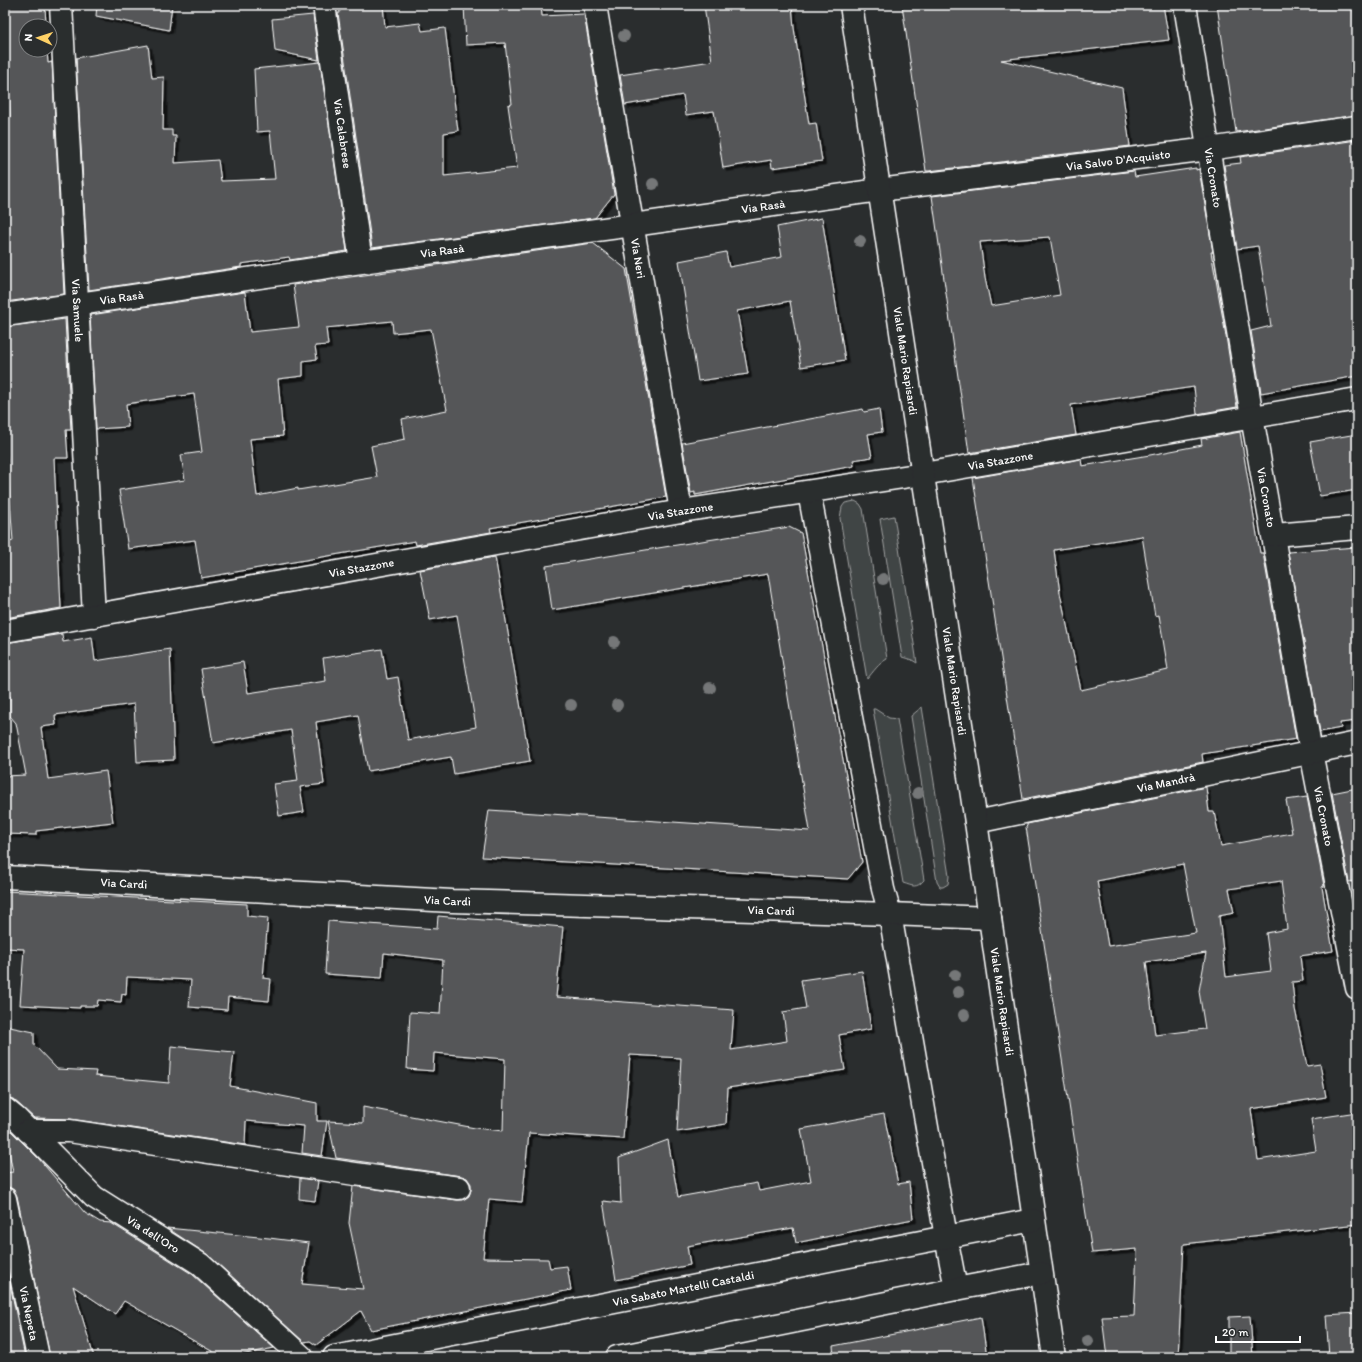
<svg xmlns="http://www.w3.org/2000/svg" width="1362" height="1362" viewBox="0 0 1362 1362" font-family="Itim,sans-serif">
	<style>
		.green { fill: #414445; stroke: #a0a2a2 }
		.building { fill: #555758; stroke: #fff; fill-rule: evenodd; filter: url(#shadow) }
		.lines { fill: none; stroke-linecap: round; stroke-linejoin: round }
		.minor-casing { stroke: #fff; stroke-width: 25 }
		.major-casing { stroke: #fff; stroke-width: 25 }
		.minor { stroke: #2a2d2e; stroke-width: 22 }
		.major { stroke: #2a2d2e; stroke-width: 22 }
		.tree { fill: #757778 }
		.labels { text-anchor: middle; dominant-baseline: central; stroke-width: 3; stroke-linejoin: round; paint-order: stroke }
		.street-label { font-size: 12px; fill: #fff; stroke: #2a2d2e }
	</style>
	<defs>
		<filter id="shadow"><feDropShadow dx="3.5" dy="3.5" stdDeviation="0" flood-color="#0009"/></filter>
	</defs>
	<rect width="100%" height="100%" fill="#2a2d2e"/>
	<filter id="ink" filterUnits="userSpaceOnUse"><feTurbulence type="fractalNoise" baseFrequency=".025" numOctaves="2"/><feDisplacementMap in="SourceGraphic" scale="8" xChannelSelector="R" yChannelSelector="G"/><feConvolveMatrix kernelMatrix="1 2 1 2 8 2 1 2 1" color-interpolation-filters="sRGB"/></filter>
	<g filter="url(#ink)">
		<path class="green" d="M855,501l5,3 3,5 24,150c-9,5 -13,12 -20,20l-27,-161 2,-11 3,-4z
			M894,516l23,147 -5,-3 -10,-3 -22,-138z
			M922,707l27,169 -1,8 -5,3h-3l-3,-5 -26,-166z
			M873,709h2l14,9 8,1 27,161c-8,9 -11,6 -21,3z"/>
		<path class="building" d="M5,5h40l1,21h-20v24h21l1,13 4,-1 12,232 -59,8v-184h5l-2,-61h-3z
			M97,5h75l-3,25 -73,-14z
			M339,5h44l2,22 35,-4 2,8 23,-3 13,103 -14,2v43l73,-8 -9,-63 4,-1 -7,-61 -39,2 -2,-40h77l1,11 42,-2 30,180 -19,24 -223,30 -34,-235h2z
			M704,5h88l2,23 15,96 7,-1 6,38 -50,7 -1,-8 -48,8 -9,-57 -28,4 -3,-20 -58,10 -5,-30 92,-14z
			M902,5h261l6,35 -168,20 121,28 8,58 -201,25h-3z
			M1217,5h136l4,27v83l-121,17z
			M313,15l6,45 -44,-9 -3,-32z
			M148,45l4,33 12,-1 -1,53h9v6h4l-1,27 43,-3 3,21 54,-2 -5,-48 -13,1 -3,-63 66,-7 27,189 -57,9 -1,-3 -48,7v3l-152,23 -13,-232z
			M1357,140v236l-96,17 -10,-62 20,-5 -13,-80 -21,3 -13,-84 17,-2 -1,-6z
			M1196,168v2l3,-1 14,83h-2l15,84 11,71 -40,7 -3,-27 -123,18 5,30 -107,18 -37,-257 202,-25 1,6zM1050,237l10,58 -69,11 -6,-28 -5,-36z
			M822,218l23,142 -44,7 -11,-66 -53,10 11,63 -50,7 -19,-120 47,-9 3,15 53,-10 -5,-30z
			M593,243l33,26 40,228 -176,31 1,4 -75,13 -1,-4 -214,37 -6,-38 -67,9 -9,-59 66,-10 -4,-25 21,-3 -8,-58 -68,10 2,23 -32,2 -6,-114 155,-23 5,40 49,-5 -6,-42zM392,321l1,12 38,-4 16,81 -45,9 3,20 -34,7 6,31 -79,13v-2l-41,8 -7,-57 33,-3 -5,-57 25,-3v-15l14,-2 -2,-13 13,-1 -2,-17z
			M65,319l6,111h-5l2,28h-14l7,150 -56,10v-75l8,-2 -8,-107v-107z
			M863,409l1,3 15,-3 3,23 -14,2 4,23 -19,3 1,6 -159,29v-3l-4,1 -9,-50z
			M1240,432l20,121h3l33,186 -94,15 1,8 -180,37 -50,-321 108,-19 1,7 68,-11 52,-10 -1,-6zM1142,536l13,80 4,-1 9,55 -87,20 -21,-97 -6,-43z
			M1357,434v56l-37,6 -10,-54z
			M789,527l12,6 61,329 -14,17 -366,-22 7,-47 321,21 -42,-257 -216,36 -6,-44z
			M1357,547v174l-17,2 1,5 -21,4 -32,-180z
			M495,557l35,204 -76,13 -3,-17 -83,14 -10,-56 -42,7 8,62 -24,3 4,25 -25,4 -5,-32 24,-3 -7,-51 -78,13 -12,-74 42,-7 5,31 78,-12 -3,-23 59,-9 5,30 11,-2 10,63 68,-13 -19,-112 -27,5 -10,-50z
			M62,634l1,8 29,-5 3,24 75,-12 4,111 -37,2 -3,-58 -79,11 1,10 -15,2 7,52 58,-8 7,51 -77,9v4l-31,-1v-58l21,-1 -10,-52 -6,-7v-20h-5v-53z
			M1206,787l3,25h5l7,34 71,-13 -6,-33 21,-3 17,89 -2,1 11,64 -33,5 3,25 -11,1 3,27 12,57 13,-2 6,33 -75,12 7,51 58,-9 -5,-32 46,-7v112l-173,20 -6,113h-71l-5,-40 32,-1 3,-67 -45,4 -66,-426 1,-1v-2zM1183,864l13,69 -88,13 -11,-65zM1281,881l6,48 -21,4 5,38 -45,6 -7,-61 15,-3 -5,-24zM1206,953l-7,38 6,38 -50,6 -9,-73z
			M1357,788v93l-8,1 -17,-89z
			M5,891l242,13v12l21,2 -5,60 8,1 -2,22 -41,-4 -1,13 -38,-3 2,-27 -64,-3 -1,18 -4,-1 -1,8 -23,-2 -1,6h-17v2l-60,-3 4,-56 -19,-1z
			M438,916l125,11 -7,70 178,13 -3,40 56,-9 -4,-29 23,-4 -5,-28 61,-9 9,58 -32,6 6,35 -117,18 -2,36 -49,8 4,-74 -51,-3 -7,84 -94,-6 -7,69 -33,-3 -6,59 65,1 2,9 17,-2 4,24 -200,40 -10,-19 -45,34 -6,-4 -6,1 -96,-87 -41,-27 102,10 40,5 -7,41 61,5 -14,-66 4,-37 104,14h6l6,-4 2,-6v-6l-4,-6 -6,-2 -125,-18 -8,-37 35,2v-16l112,21 28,3 2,-72 -71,-6 -1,18 -26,-2 3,-57 30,2 3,-54 -59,-7 -2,25 -57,-4 3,-53 109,8z
			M5,1026l29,6v13l23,24 39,2 -1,5 74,7 2,-37 63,6 -4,34 87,17v18h10l-5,35 -20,-3 2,-27 -58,-5 -1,24 -174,-26 -37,-1 -21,-19 -8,-2z
			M884,1114l14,70 11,-2 4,37 -117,24 -3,-15 -106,18 3,19 -74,15 -13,-79 18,2 -2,-45 49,-18 10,57 79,-14 2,8 52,-10 -10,-52z
			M5,1125l34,34 46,54 15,9 11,1 81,51 82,74 -42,9h-10l-98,-56 -9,13 -42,-28 21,71h-44l-33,-161 -3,-6 -5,-3h-4v-14l8,-1 -8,-40z
			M300,1178l18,3 -3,20 -16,-2z
			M5,1260l20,97h-20z
			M1357,1313v44h-28l-3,-42z
			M1250,1316l3,41h-24v-40z
			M981,1317l6,40h-153l-1,-11z"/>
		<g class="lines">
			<g class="minor-casing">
				<g id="minor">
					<path id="s1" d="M61,5l33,611"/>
					<path id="s2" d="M324,5l37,257"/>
					<path id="s3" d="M595,5l86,506"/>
					<path id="s4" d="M1185,5l67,412 59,335 46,236"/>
					<path id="s5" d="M5,315l356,-53 272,-37 246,-35 330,-41 148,-22"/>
					<path d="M809,492l74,397 7,25 56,323 10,52"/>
					<path d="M1274,535l83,-7"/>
					<path id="s6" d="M5,631l676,-120 242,-37 434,-75"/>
					<path id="s7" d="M976,822l381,-79"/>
					<path id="s8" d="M5,877l447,24 438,13 100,4"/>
					<path id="s9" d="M5,1109l11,9 78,79 106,67 102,93"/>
					<path d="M28,1131h41l286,43 104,14"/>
					<path id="s10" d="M5,1199l33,158"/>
				</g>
			</g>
			<g class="major-casing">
				<g id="major">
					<path id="s11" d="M851,5l125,817 78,535"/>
					<path id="s12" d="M334,1357l699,-137"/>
					<path d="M617,1357l339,-68 85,-16"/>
				</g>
			</g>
			<use href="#minor" class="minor"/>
			<use href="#major" class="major"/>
		</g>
		<g class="tree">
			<circle cx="624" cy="36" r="6"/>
			<circle cx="653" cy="184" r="6"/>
			<circle cx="860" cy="241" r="6"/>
			<circle cx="883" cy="579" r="6"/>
			<circle cx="614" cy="642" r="6"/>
			<circle cx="710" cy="688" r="6"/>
			<circle cx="571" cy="705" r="6"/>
			<circle cx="617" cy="705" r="6"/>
			<circle cx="918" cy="793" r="6"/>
			<circle cx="955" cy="975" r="6"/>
			<circle cx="958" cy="992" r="6"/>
			<circle cx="964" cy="1015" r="6"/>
			<circle cx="1088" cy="1341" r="6"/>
		</g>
	</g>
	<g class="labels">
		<g class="street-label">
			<text stroke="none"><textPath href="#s2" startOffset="130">Via Calabrese</textPath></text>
			<text stroke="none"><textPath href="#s5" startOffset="1124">Via Salvo D'Acquisto</textPath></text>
			<text stroke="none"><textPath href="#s4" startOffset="175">Via Cronato</textPath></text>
			<text stroke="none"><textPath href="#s5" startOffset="766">Via Rasà</textPath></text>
			<text stroke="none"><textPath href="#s5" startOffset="442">Via Rasà</textPath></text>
			<text stroke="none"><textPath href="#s3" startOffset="257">Via Neri</textPath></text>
			<text stroke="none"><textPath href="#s5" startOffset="118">Via Rasà</textPath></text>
			<text stroke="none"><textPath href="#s1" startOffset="306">Via Samuele</textPath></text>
			<text stroke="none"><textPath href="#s11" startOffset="360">Viale Mario Rapisardi</textPath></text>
			<text stroke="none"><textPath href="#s6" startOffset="1010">Via Stazzone</textPath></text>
			<text stroke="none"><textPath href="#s4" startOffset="499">Via Cronato</textPath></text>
			<text stroke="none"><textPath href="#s6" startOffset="686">Via Stazzone</textPath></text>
			<text stroke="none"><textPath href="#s6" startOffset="362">Via Stazzone</textPath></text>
			<text stroke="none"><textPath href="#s11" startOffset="684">Viale Mario Rapisardi</textPath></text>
			<text stroke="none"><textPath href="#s7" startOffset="194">Via Mandrà</textPath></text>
			<text stroke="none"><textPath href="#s4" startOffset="823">Via Cronato</textPath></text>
			<text stroke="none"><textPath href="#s8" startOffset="119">Via Cardì</textPath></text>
			<text stroke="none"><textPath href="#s8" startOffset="443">Via Cardì</textPath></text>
			<text stroke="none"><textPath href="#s8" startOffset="767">Via Cardì</textPath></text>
			<text stroke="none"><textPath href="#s11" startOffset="1008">Viale Mario Rapisardi</textPath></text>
			<text stroke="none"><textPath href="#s9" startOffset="195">Via dell'Oro</textPath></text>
			<text stroke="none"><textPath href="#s12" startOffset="356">Via Sabato Martelli Castaldi</textPath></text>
			<text stroke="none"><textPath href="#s10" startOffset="117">Via Nepeta</textPath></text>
		</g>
	</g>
	<rect width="1362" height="1362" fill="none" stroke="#2a2d2e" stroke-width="20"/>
	<rect x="10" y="10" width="1342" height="1342" fill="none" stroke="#fff" stroke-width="1.5" filter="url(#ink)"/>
	<g transform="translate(38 38) rotate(273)"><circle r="19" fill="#2a2d2e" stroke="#7f8182"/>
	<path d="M0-3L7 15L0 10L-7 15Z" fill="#ffd166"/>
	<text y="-6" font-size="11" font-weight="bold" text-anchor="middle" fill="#ffffff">N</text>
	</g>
	<path d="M1216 1336v6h84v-6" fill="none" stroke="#ffffff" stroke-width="2"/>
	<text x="1222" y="1336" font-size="12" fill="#ffffff" stroke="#2a2d2e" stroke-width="3" paint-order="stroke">20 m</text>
</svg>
